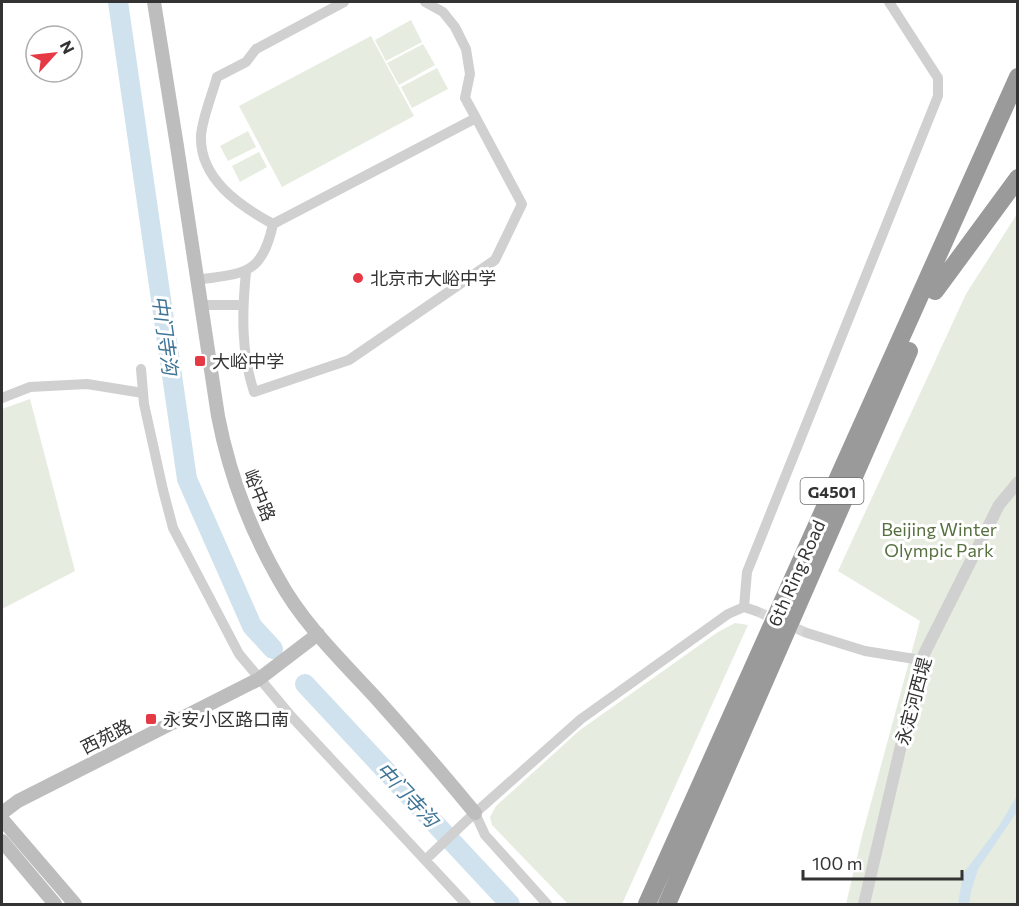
<svg xmlns="http://www.w3.org/2000/svg" width="1019" height="906" viewBox="0 0 1019 906" font-family="Commissioner,'Noto Sans SC',sans-serif">
	<style>
		.green { fill: #e6ecdf }
		.water { fill: #cfe2ee }
		.lines { fill: none; stroke-linecap: round; stroke-linejoin: round }
		.river { stroke: #cfe2ee; stroke-width: 20 }
		.minor-tunnel { stroke: #d6d6d6; stroke-width: 10; stroke-dasharray: 10 5; stroke-linecap: butt }
		.minor { stroke: #d0d0d0; stroke-width: 10 }
		.tertiary { stroke: #d0d0d0; stroke-width: 12 }
		.secondary { stroke: #bdbdbd; stroke-width: 14 }
		.motorway { stroke: #9a9a9a; stroke-width: 18 }
		.poi-dot { fill: #e63946; stroke: #fff; stroke-width: 2 }
		.labels { text-anchor: middle; dominant-baseline: central; stroke-width: 6; stroke-linejoin: round; paint-order: stroke }
		.shield { fill: #fff; stroke: #707070; stroke-width: 1.5 }
		.shield-label { font-size: 16px; font-weight: bold; fill: #333 }
		.poi-label { font-size: 18px; fill: #333; stroke: #fff; text-anchor: start }
		.street-label { font-size: 18px; fill: #333; stroke: #fff }
		.park-label { font-size: 18px; fill: #56703f; stroke: #fff }
		.water-label { font-size: 20px; font-style: italic; fill: #3f7597; stroke: #fff }
	</style>
	<rect width="100%" height="100%" fill="#fff"/>
	<path class="green" d="M411,20l11,22 -36,19 -11,-21z
		M371,36l43,80 -132,71 -43,-81z
		M423,44l12,21 -36,20 -12,-22z
		M437,68l11,21 -36,19 -11,-21z
		M248,131l8,16 -28,14 -8,-15z
		M259,152l8,15 -27,15 -8,-16z
		M1017,214v690h-171l16,-68 58,-215 -82,-50 128,-277z
		M30,399l45,172 -73,38v-200z
		M735,623l13,2 -126,279h-54l-76,-79 -2,-8 6,-11 84,-76 138,-98z"/>
	<path class="water" d="M1017,796v16l-39,57 -7,23 -2,12h-11l5,-30 36,-48z"/>
	<g class="lines">
		<path class="river" d="M118,2l69,477 65,147 21,23
			M305,684l205,220"/>
		<path class="minor-tunnel" d="M756,611l51,22"/>
		<path class="minor" d="M425,2l18,10 12,15 11,22 4,25 -5,24 11,20
			M273,224c-33,-18 -74,-45 -72,-89 2,-19 11,-40 16,-58l29,-15 10,-13 88,-47
			M196,280c46,-7 66,-3 77,-56l203,-106 46,86 -27,56 -146,100 -95,32c-13,-39 -12,-80 -8,-120
			M200,305h43
			M141,369l3,35 19,86 10,38 66,126 52,62 175,188
			M2,398l28,-11 57,-3 56,9
			M744,607l3,-35 191,-476v-18l-49,-76
			M807,633l58,18 56,9
			M475,813l10,22 62,69
			M425,860l40,-38 116,-103 147,-105 16,-7 12,4"/>
		<path class="tertiary" d="M864,904l57,-244 78,-155 19,-23"/>
		<path class="secondary" d="M154,2l23,144 41,270c11,57 31,111 60,162 25,46 64,83 98,120 34,38 67,76 99,115
			M2,813l16,-12 241,-122 59,-45
			M2,819l73,85
			M2,841l53,63"/>
		<path class="motorway" d="M935,291l83,-113
			M647,904l371,-827
			M667,904l242,-553"/>
	</g>
	<g class="poi-dot">
		<circle cx="358" cy="278" r="6"/>
		<rect x="194" y="355" width="12" height="12" rx="3"/>
		<rect x="145" y="713" width="12" height="12" rx="3"/>
	</g>
	<g class="labels">
		<rect class="shield" x="800.5" y="478" width="63" height="26" rx="4.5"/>
		<g class="shield-label">
			<text x="832" y="491">G4501</text>
		</g>
		<g class="poi-label">
			<text x="370" y="278">北京市大峪中学</text>
			<text x="212" y="361">大峪中学</text>
			<text x="163" y="719">永安小区路口南</text>
		</g>
		<g class="street-label">
			<text transform="translate(260 495) rotate(68)">峪中路</text>
			<text transform="translate(796 573) rotate(-66)">6th Ring Road</text>
			<text transform="translate(913 701) rotate(-75)">永定河西堤</text>
			<text transform="translate(106 736) rotate(-27)">西苑路</text>
		</g>
		<g class="park-label">
			<text x="939" y="529">Beijing Winter<tspan x="939" dy="21">Olympic Park</tspan></text>
		</g>
		<g class="water-label">
			<text transform="translate(166 335) rotate(82)">中门寺沟</text>
			<text transform="translate(408 794) rotate(47)">中门寺沟</text>
		</g>
	</g>
	<rect width="1019" height="906" fill="none" stroke="#333333" stroke-width="6"/>
	<g transform="translate(54 54) rotate(63)"><circle r="28" fill="#ffffff" stroke="#adadad" stroke-width="1.5"/>
	<path d="M0-4.5L10 22L0 15L-10 22Z" fill="#e63946"/>
	<text y="-9" font-size="16" font-weight="bold" text-anchor="middle" fill="#333333">N</text>
	</g>
	<path d="M803 870v9h159v-9" fill="none" stroke="#333333" stroke-width="3"/>
	<text x="812" y="870" font-size="18" fill="#333333" stroke="#ffffff" stroke-width="4.5" paint-order="stroke">100 m</text>
</svg>
